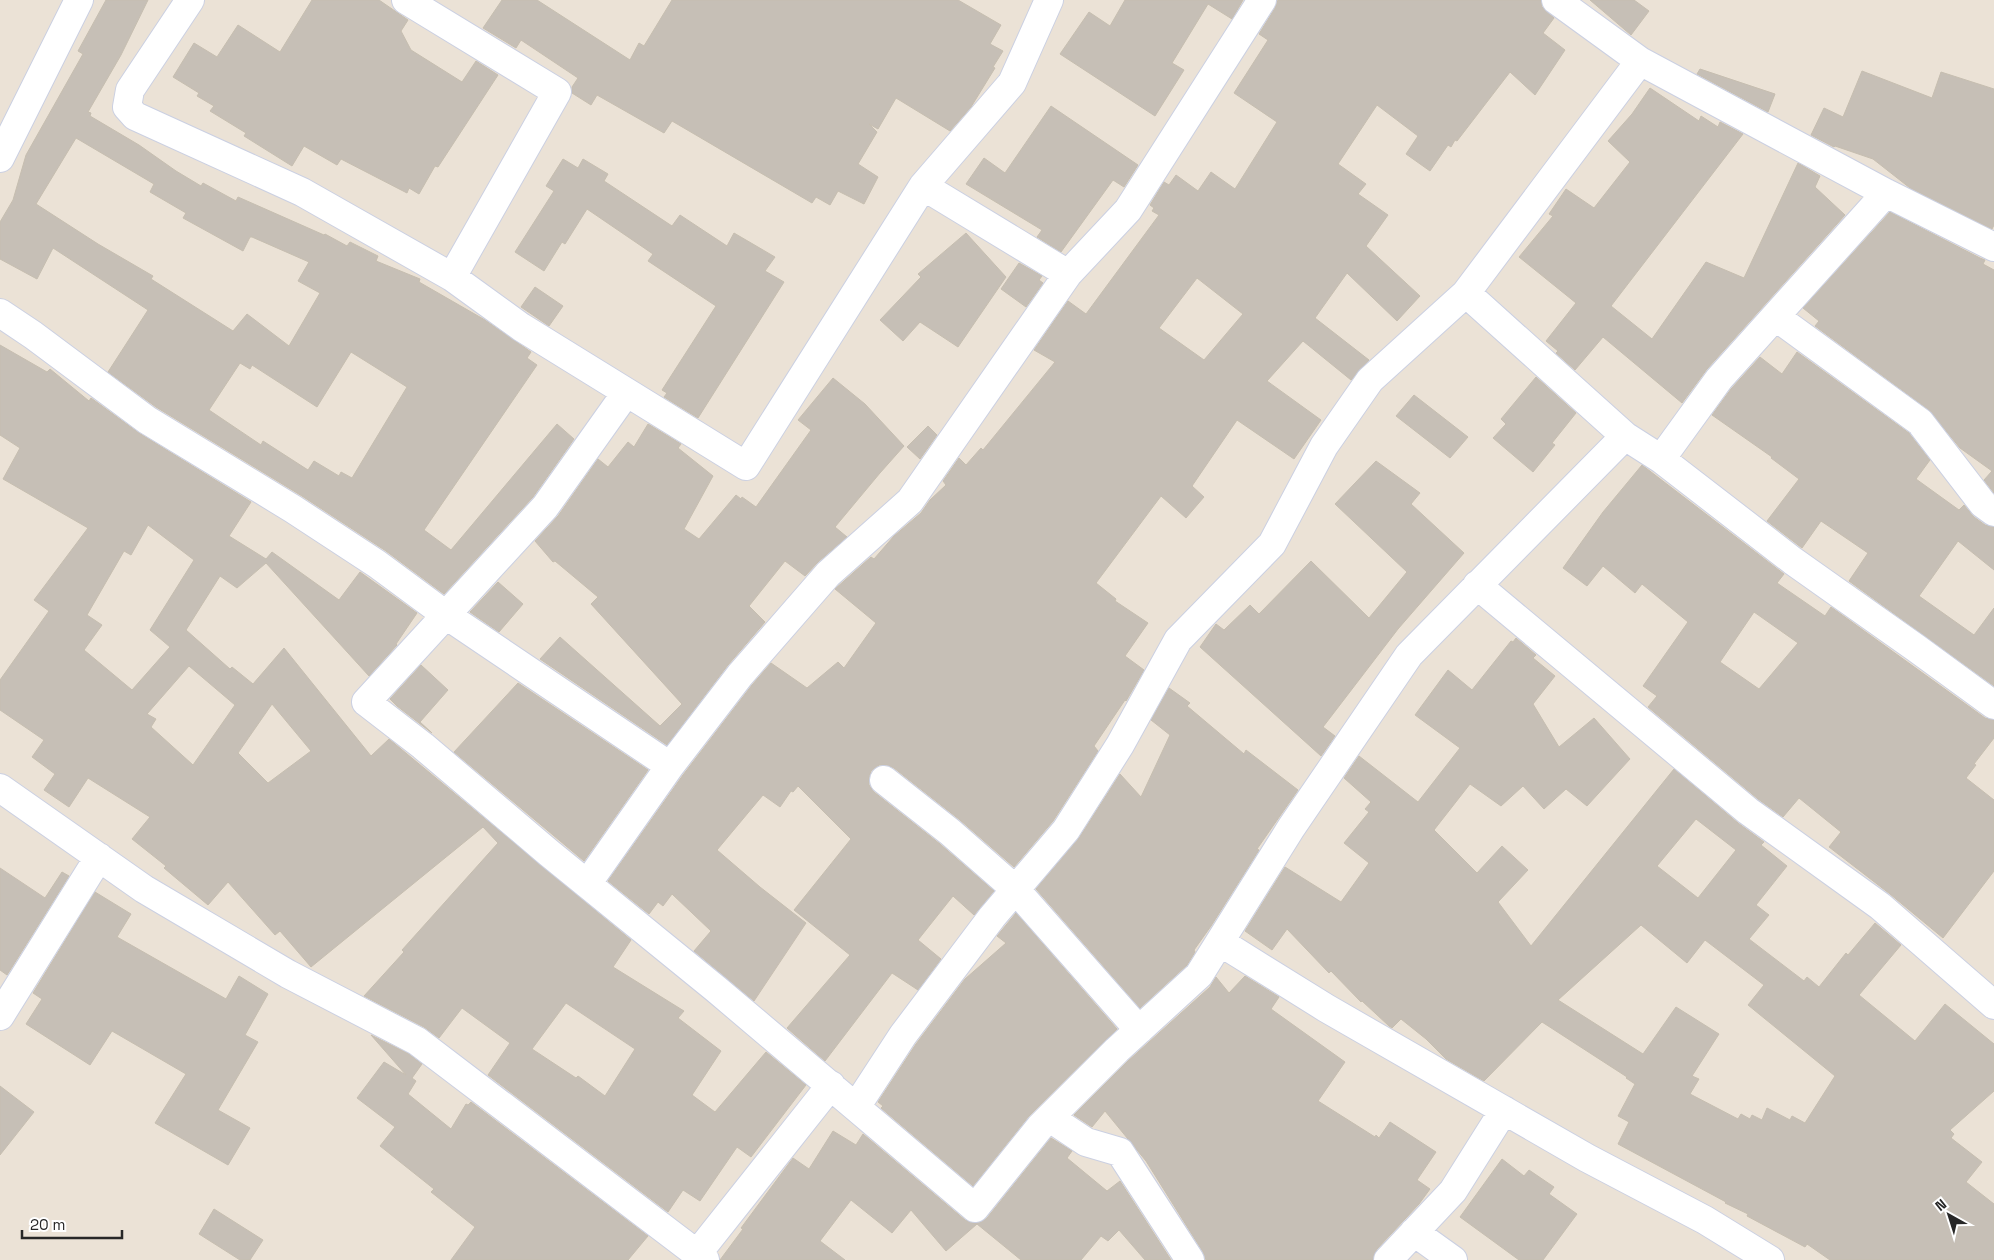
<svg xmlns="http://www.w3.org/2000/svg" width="1994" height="1260" viewBox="0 0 1994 1260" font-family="'Space Grotesk',sans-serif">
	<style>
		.building { fill: #c6bfb6; stroke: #c6beb0; fill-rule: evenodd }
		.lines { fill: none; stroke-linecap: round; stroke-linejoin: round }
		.minor-casing { stroke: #cbd0e2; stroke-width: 30 }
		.minor { stroke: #fff; stroke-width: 28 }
	</style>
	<rect width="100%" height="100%" fill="#ebe2d6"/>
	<path class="building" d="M106,0h42l-27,55 -33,57 3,1 -1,3 49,29 37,26 25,15 2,-3 33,18 2,-4 86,38 1,-1 22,12 3,-4 28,14 -2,5 44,18 -1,3 66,38 46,32 -4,6 10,7 -113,165 27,20 106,-126 17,15 -41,58 -89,97 -58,-43 -84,-55 -146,-89 -48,-35 40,-62 -95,-62 -16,31 -37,-20v-37l13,-22 13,-45 57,-101 -5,-3zM76,138l78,46 -4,8 36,21 -3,5 60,33 7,-14h2l57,25 -11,19 22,12 -31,53 -42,-32 -14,17 -82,-52 2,-3 -55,-32 -62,-40zM351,352l56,35 -55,91 -11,-6 -2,4 -25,-15 -6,9 -45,-29 -2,4 -52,-35 31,-47 10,6 2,-4 65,42z
		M312,0h67l29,20 -7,11 10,19 51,32 14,-21 22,14 -60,92 -3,-1 -16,28 -10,-6 -2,5 -66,-34 -4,6 -33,-19 -12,20 -48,-30 2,-3 -36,-22 4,-5 -17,-10 2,-3 -26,-16 21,-34 23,14 21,-32 42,27z
		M502,0h35l93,60 9,-17 5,3 28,-46h286l43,25 -11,19 13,7 -10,16 2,1 -24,39 -21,24 -54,-33 -18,31 -9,-5 8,8 -19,32 20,13 -14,27 -26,-13 -8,14 -14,-8 -4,6 -140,-82 -8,12 -67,-38 -6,10 -19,-12v-6l6,-9 -57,-38 -5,8 -33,-20z
		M1125,0h118l-11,19 -24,-15 -36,59 12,7 -29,46 -95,-62 29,-42 21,14z
		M1278,0h263l1,7 12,11 -11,15 22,17 -30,45 -25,-23 -53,69 -2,-1 -4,7 -3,-2 -18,26 -24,-17 12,-18 -41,-31 -39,59 28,20 -8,10 30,21 -22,31 54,50 -23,25 -50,-48 -32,45 54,42 -18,20 -48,-39 -36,40 54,39 -27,39 -57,-39 -45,66 12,11 -18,21 -25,-22 -65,87 20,16 -1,2 33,22 -23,33 19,14 -18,31 -1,-1 -31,46 4,5 -45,70 -39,46 -54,-47 -66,-52 -7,-3h-8l-8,6 -2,7v7l5,7 66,52 54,47 -20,24 -21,-19 -35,44 23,19 -23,31 -26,-17 -67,88 -38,-33 63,-73 -56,-45 57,-71 -53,-53 -5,6 -2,-1 -11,16 -17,-12 -46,55 43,37 46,36 -52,78 -60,-50 17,-20 -39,-37 -9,12 -5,-4 -9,12 -41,-33 75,-106 69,-90 19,-22 36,25 31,-26 6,6 32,-45 -41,-34 36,-32 3,2 20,-23 27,-23 9,-13 16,-15 -3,-4 16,-23 7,7 15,-17 2,2 72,-88 -21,-12 34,-49 18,13 73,-99 -7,-4 2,-3 -4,-3 14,-23 5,3 7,-10 22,16 13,-19 24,17 42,-67 -43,-29 34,-53 -9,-6 16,-26zM1197,278l46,36 -39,46 -45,-32z
		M1590,0h44l15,11 -18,24z
		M1700,69l75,25 -7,18 -71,-38z
		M1862,71l70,27 9,-26 53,17v136l-2,4 -82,-41 -37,-29 -38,-13 -1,1 -23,-12 13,-27 19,9z
		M1650,88l49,33 2,-5 17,11 2,-5 23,12 -132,172 41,33 54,-77 38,16 54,-115 22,13 -5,11 30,28 -138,154 -25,34 -79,-66 -28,33 -19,-17 2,-2 -12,-10 30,-38 -57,-46 34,-41 -4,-2 17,-25 28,19 36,-46 -22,-21 24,-27z
		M1051,106l87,59 -14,22 -11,-7 -52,72 -24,-15 5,-7 -76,-46 18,-26 21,15z
		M563,159l15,9 5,-9 25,15 -4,7 68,45 8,-11 47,31 7,-13 41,24 -10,14 19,11 -86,136 -34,-21 3,-4 -5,-3 54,-84 -68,-45 5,-7 -66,-45 -22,35 -3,-2 -18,29 -29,-19 39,-61 -8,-5z
		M1890,212l90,46 5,2 -2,4 11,6v223l-10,-13 8,-9 -32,-23 -31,-38 -114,-84 4,-5 -16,-13z
		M966,233l40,44 -48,70 -38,-25 -17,19 -23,-21 41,-43 -3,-3z
		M1019,263l23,13 -3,4 4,3 -17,24 -25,-18z
		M535,287l28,19 -14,20 -28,-19z
		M0,345l47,27 3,-3 39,32 2,-3 48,35 112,69 -22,34 37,23 6,-7 67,48 21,-28 57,41 -21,31 1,1 -28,31 -103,-113 -29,25 -17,-12 -34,54 44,39 2,-2 21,17 31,-36 87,108 18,-17 242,201 -18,27 71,44 -6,7 43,33 -29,44 23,17 51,-60 40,33 -55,72 -14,-10 -37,54 -17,-11 -15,22 -180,-137 22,-32 -48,-35 -23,30 -15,-11 -60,-31 40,-44 -2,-2 96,-107 -15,-16 -172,140 -31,-36 -5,4 -47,-53 -20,23 -44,-37 2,-2 -34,-27 18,-22 -62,-39 -19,29 -25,-17 11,-16 -23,-17 12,-17 -44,-30v-30l49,-69 -15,-11 54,-72 -85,-49 17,-31 -20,-13zM148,525l46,35 -44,70 20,17 -38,43 -48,-40 18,-25 -15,-10 37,-64 7,4zM189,666l46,39 -42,60 -42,-38 5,-8 -9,-5zM272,704l39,47 -43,32 -30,-30zM566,1003l69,46 -30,47 -27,-20 -2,2 -44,-29z
		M1797,352l112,81 21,27 -14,19 43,31 5,-5 10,12 11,8 9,2v43l-36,-29 -39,55 55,39 20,-27v78l-145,-105 19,-28 -47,-32 -19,27 -35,-27 32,-42 -28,-21 1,-1 -60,-42 19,-26 29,-32 22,17z
		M1536,377l40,36 -24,30 3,2 -22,27 -40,-34 13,-14 -5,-5z
		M833,378l32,26 39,42 -24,27 -45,54 12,10 -29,25 -13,14 -20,-15 -36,45 16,16 -37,43 -61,80 -127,-86 20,-22 100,89 22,-22 -91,-100 7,-7 -43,-36 -2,1 -18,-21 23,-25 40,-57 10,8 20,-25 6,5 14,-23 33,20 -3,4 35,28 -29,53 15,10 37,-44 5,4 1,-2 14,10 55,-77 -13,-10z
		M1414,395l54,42 -18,21 -54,-42z
		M928,426l9,9 -17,24 -13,-12z
		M1376,461l44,32 -9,11 53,49 -66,76 -75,98 12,9 -14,20 -121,-109 16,-23 8,6 26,-25 9,9 52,-53 58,57 38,-46 -72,-68z
		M1642,465l142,109 -7,9 48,33 6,-9 154,111 9,2v18l-20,26 2,1 -10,13 28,22v71l-51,67 -53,-44 -61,-47 12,-15 -42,-34 -16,19 -25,-18 -110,-92 9,-11 -14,-10 45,-64 -46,-38 -7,9 -32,-27 -16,20 -24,-18 40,-56zM1754,612l44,31 -39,46 -39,-27z
		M498,582l25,22 -24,28 -29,-20z
		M1516,638l20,17 -3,3 22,18 -22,28 26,43 35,-29 36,41 -43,47 -21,-17 -22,20 -21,-23 -22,20 -31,-22 -36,46 43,43 25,-27 26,24 -30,32 33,44 143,-177 64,54 26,19 -3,3 26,21 -31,39 13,10 -20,24 55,42 3,-4 12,10 27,-34 2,2 27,-32 26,22 -42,50 56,46 30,-37 49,40v47l-44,39 4,4 -3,4 31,24 -16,20 28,22v56h-164l-23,-16 -2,3 -58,-31 1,-2 -23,-11 1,-1 -108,-58 11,-22 -11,-6 17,-32 -9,-6 1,-1 -85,-55 -58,59 -38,-22 -20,-20 -25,-20 -9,9 -3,-2 -27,-25 -1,1 -30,-31 -2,2 -42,-44 -15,21 -27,-19 40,-64 56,35 28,-39 -25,-20 25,-31 -4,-3 6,-7 -27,-24 15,-22 59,46 42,-54 -45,-33 33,-45 24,20 39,-49 2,1zM1696,819l40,31 -38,48 -41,-32zM1641,925l46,38 18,-23 59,45 -16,20 87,71 -30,47 -13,-7 -2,4 -23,-12 -5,12 -10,-5 -2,4 -9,-5 -3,5 -48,-25 9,-15 -7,-3 27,-42 -43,-27 -33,47 -85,-54z
		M421,665l27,25 -28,32 12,11 -35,-27 -7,-7z
		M518,683l130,87 -64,91 -130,-109z
		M1169,688l21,15 -3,3 57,48 2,-4 52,40 -41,59 2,1 -48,76 -17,24 1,2 -8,13 -47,43 -104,-119 43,-51 41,-64 21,23 29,-62 -19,-15z
		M0,868l45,30 17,-26 7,4 -62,99 -7,-5z
		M95,892l36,22 -14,23 109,62 13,-23 29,18 -23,41 13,7 -40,68 32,18 -22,37 -73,-42 31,-49 -74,-43 -22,34 -64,-41 16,-25 -9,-6z
		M1016,913l101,116 -88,87 -56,70 -92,-78 2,-2 -5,-4 38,-58 49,-65 41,-36 -9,-7z
		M1245,976l34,21 -8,12 74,53 -27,39 57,36 1,-2 3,3 11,-16 46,30 -19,28 13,9 -11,15 -42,45 -4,11h-167l-3,-8 -57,-91 -41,-50 -13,16 -18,-12 54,-54 82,-74 6,-10 13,16z
		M371,1035l38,19 13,10 -10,14 4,3 -8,13 43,35 15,-25 2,1 3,-3 177,134 -20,24h-177l24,-33 -44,-35 3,-3 -54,-43 15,-19 -38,-29 27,-36 22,13z
		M0,1086l34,26 -34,43z
		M833,1131l23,14 7,-11 102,86 8,3 8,-1 6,-4 64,-80 21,13 -5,7 40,33 13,-10 51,79h-26l-26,-30 -11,11 -7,-5 -20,24h-60l-44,-36 -31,27 -35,-41 -19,23 -41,-33 -31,41 25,19h-125l23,-31 -2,-1 52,-70 16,11z
		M1502,1159l22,17 5,-6 25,17 -5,7 28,20 -34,46h-24l-59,-43z
		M214,1209l49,31 -13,20h-10l-41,-26z"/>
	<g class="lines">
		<g class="minor-casing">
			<path id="minor" d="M190,0l-60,90 -3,17 8,9 167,76 150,85 69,50 225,139 177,-280 89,-103 37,-83
				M406,0l151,92 -105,185
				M1556,0l84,61 246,132 108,54
				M0,158l79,-158
				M923,186l145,88
				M1466,293l159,143 36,23 132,102 123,87 78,57
				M0,313l33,22 114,85 146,89 84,55 69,51 224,151
				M1776,317l144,105 63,82 11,8
				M626,393l-81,114 -179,195 57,44 126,107 167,136 259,219 65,-81 77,-77 82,-75 92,-147 118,-173 216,-219
				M1661,459l58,-80 167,-186
				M1477,585l271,226 132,95 114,99
				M884,780l66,52 65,57 124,141
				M0,788l144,101 144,85 129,67 288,219
				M587,884l83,-118 70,-91 88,-101 82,-73 158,-227 60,-64 134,-210
				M1220,942l106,66 261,150 118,62 65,40
				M0,1016l99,-159
				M856,1107l47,-72 89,-118 74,-87 54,-85 58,-105 94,-96 52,-98 46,-66 96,-87 174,-232
				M1050,1118l36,24 34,10 70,108
				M1414,1232l39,28
				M697,1254l134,-169
				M1388,1260l65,-69 51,-81"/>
		</g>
		<use href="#minor" class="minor"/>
	</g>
	<g transform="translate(1949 1215) rotate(321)" stroke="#ffffff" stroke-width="4" paint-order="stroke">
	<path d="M0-4L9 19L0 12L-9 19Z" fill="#272727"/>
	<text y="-8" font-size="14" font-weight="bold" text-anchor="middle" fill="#272727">N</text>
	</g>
	<path d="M22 1230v8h100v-8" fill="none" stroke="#272727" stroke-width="2.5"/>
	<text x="30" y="1230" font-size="15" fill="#272727" stroke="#ffffff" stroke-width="4" paint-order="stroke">20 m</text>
</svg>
